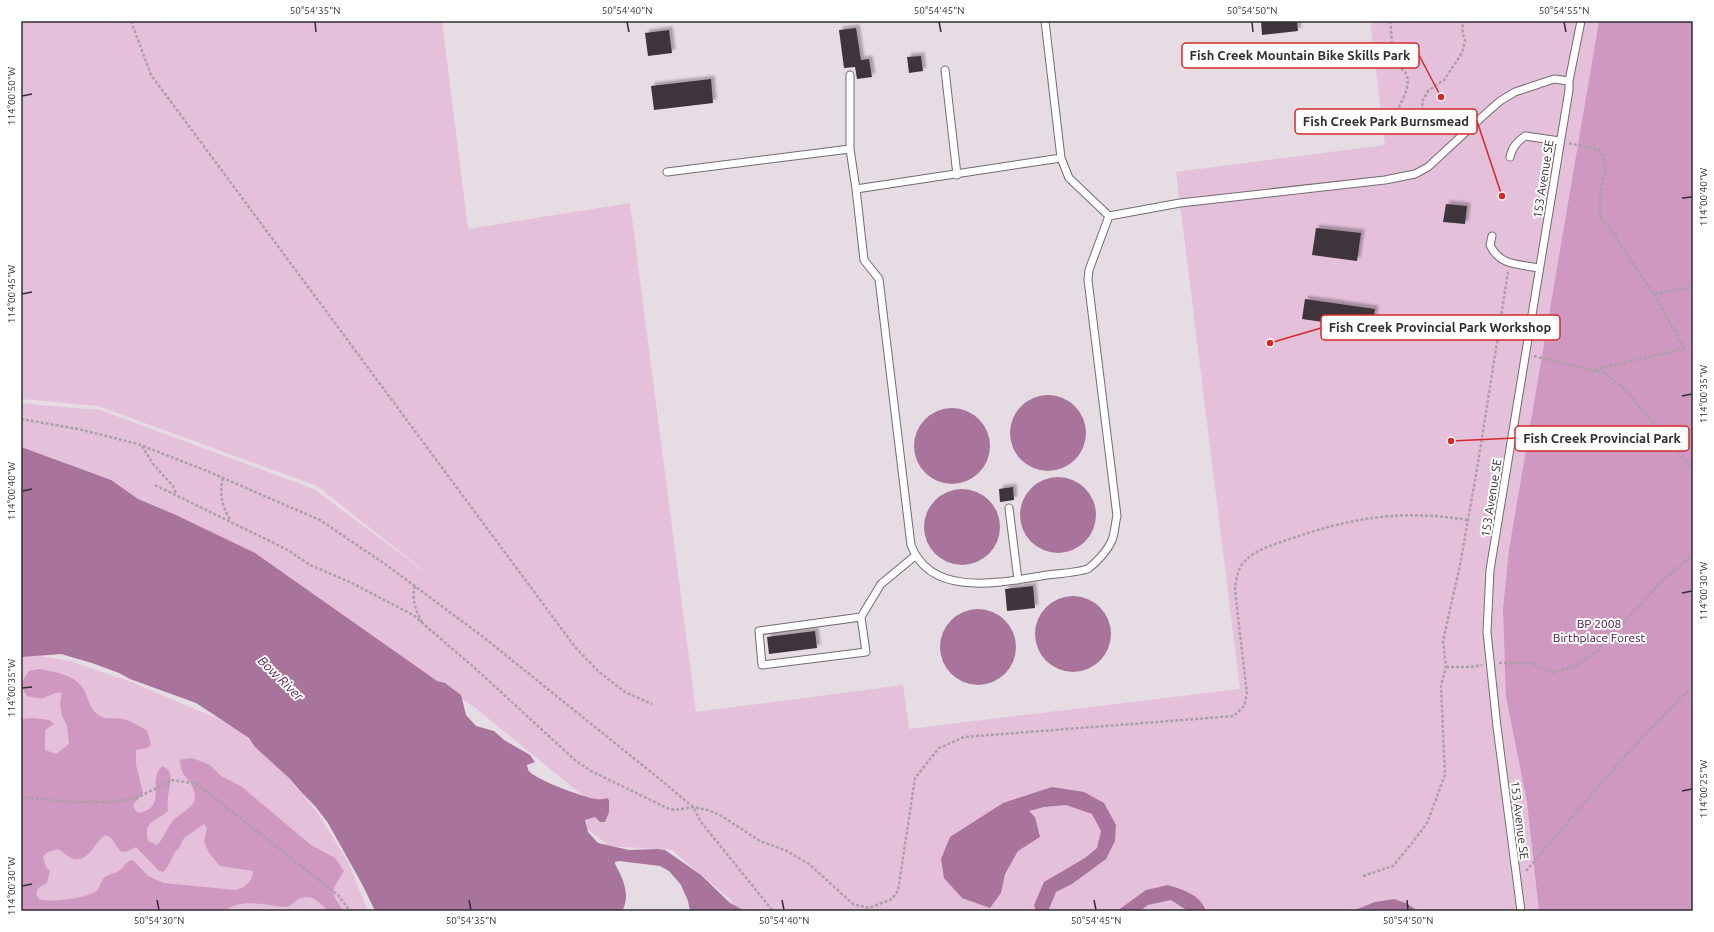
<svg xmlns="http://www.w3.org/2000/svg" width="1714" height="932" viewBox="0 0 1714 932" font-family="Ubuntu,sans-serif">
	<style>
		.green { fill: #e4c0da }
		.forest { fill: #cf98c1; fill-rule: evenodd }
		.water { fill: #a8749b }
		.building { fill: #3c353a; filter: url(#shadow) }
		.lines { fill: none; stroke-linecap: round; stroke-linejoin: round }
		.service-casing { stroke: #736b71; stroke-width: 9 }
		.path { stroke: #a9a1a7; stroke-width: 2.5; stroke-dasharray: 3 2; stroke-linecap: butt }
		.service { stroke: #fff; stroke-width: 7 }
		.ticks { fill: none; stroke: #312d30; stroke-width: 1.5 }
		.labels { text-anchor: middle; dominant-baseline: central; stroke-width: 4; stroke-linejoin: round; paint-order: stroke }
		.street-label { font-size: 12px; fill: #312d30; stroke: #fff }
		.park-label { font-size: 12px; fill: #4b0940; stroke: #fff }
		.water-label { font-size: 13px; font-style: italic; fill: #5f1e52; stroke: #fff }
		.leader { fill: none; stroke: #d62828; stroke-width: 1.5 }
		.callout-dot { fill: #d62828; stroke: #fff; stroke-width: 1.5 }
		.callout { fill: #fff; stroke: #d62828; stroke-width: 1.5 }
		.callout-label { font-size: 13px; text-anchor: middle; font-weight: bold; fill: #312d30 }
		.neatline { fill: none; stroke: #312d30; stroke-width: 1.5 }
		.ticks-label { font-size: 10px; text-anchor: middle; fill: #312d30 }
	</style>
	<defs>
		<filter id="shadow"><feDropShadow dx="3.5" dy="-3.5" stdDeviation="1" flood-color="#0004"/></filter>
	</defs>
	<rect width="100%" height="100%" fill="#e6dce3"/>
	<path class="green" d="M21,21h421l26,208 162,-26 66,509 207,-27 6,44 331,-40 -64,-517 209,-27 -15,-124h277l46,375v515h-959l-3,-11 -59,-50 -63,-4 -24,-19 7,-24 -119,-97 -98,-61 -354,-162v-80l79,7 214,79 123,92 -120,-95 -219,-80 -77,-7z
		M21,629l40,25 -21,2 30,5 56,19 107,45 45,41 39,46 31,50 20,49h-347z"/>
	<path class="forest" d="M1599,21h94v890h-154l-12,-109 -21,-105 -3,-87 6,-60z
		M40,669c15,3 36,6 44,21 5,9 5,20 16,26 7,4 16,1 24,3 8,2 15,8 23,11l4,15 -4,3 -11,2v15l7,28 -10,12 2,5 4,3c30,-7 7,-31 23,-47 15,5 6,21 6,32 -1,4 0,9 0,13 -12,11 -25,9 -20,30l9,4c7,-6 9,-16 15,-23 8,-10 28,-15 22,-31 -4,-15 -13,-11 -14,-31l10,-2 5,1 15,6 11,11 20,10 70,59 24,13 9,13c-13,21 -15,20 0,40h-16c-9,-9 -17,-19 -31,-11 -4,3 -6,6 -11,7 -21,-2 -44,-9 -62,4h-203v-192l13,-1 16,2 4,4 -9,6v20l11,4 13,-10 -2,-18 -5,-10 -2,-12 2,-11c-8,-1 -12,3 -19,5 -5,1 -11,-1 -16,-2 -7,-12 -6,-14 2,-25zM204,824l3,4 -3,14 5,11 11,13 33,5c0,10 -8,17 -18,19l-71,-7 -16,-7 -12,-13 -4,-3c-7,2 -7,6 -12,10 -5,4 -13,4 -17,9 -3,4 -3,10 -8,13 -11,6 -44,11 -56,7l-3,-5 2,-6 9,-5 3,-12 -4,-4 -3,-11 5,-4 10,-3c5,2 8,7 13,9 18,7 23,-17 35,-23l5,3 9,13 6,1 10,-5 22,23 5,2 4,-4 8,-16 4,-4 5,-10z"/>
	<path class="water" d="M1010 433a38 38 0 1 1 76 0a38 38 0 1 1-76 0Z
		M914 446a38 38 0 1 1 76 0a38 38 0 1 1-76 0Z
		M21,447l90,33 27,19 38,16 79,38 182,128 8,2 16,12 5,20 10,11 18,5 10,9 26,15 5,7 -8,3c0,0 1,5 2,6 5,8 58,28 68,28 3,1 7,0 10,-1l2,2v12l-4,10h-5l-5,-5 -10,3 3,12 10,11 31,7 29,-1 7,1 36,25 29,28 15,8h-55l-2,-10 -7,-16 -12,-14 -9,-5 -41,-5 -4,1v2c8,14 16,32 7,47h-247l-13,-27 -34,-61 -13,-17 -13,-13 -13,-15 -34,-31 -6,-9 -21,-14 -32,-21 -66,-24 -11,-6 -27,-10 -31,-9 -40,3z
		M1020 515a38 38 0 1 1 76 0a38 38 0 1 1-76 0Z
		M924 527a38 38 0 1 1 76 0a38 38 0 1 1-76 0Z
		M1035 634a38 38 0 1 1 76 0a38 38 0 1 1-76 0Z
		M940 647a38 38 0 1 1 76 0a38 38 0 1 1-76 0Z
		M1052,787l32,5 20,11 12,22 -1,16 -9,18 -34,25 -16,8 -7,17v2h-13l-2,-6 10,-23 41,-24 12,-10 4,-17 -9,-17 -26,-9 -22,2 -15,4 6,6 5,20 -22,14 -13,23 -4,19 -11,15 -28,-10 -18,-20 -3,-19 9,-22 53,-34z
		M1168,885c15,5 32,9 38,26h-18l-17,-11 -23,5 -8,6h-23l29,-21z
		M1394,899l12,4 12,8h-66l23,-9z"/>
	<path class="building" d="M1261,21h36l1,10 -36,4z
		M856,28l5,32 8,-1 3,18 -15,2 -2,-12 -11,1 -5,-38z
		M669,30l3,23 -24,3 -3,-23z
		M921,56l2,15 -14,2 -2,-16z
		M711,79l2,24 -59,7 -3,-24z
		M1446,204l21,2 -2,18 -22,-2z
		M1316,228l45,5 -4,28 -45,-6z
		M1305,299l70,10 -4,25 -21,-3 1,-5 -49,-7z
		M1013,487l1,13 -14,2 -1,-13z
		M1033,586l2,22 -28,3 -2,-22z
		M815,631l2,17 -48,6 -2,-17z"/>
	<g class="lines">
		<g class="service-casing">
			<path id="service" d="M1045,21l16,137
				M945,70l12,105
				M850,75v74l6,40 8,71 15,19 32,266c20,54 92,37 136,30 8,-1 37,-3 42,-7 8,-6 19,-18 23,-28 3,-7 3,-17 5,-24l-29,-236 1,-10 20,-54 -40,-38 -8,-20 -205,31
				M1510,157c2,-10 7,-15 15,-21l35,5
				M667,172l183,-23
				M1109,216l71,-13 205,-23 30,-6 13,-7 54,-50 18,-16 15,-9 39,-13 15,2
				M1492,236l-2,9c10,21 28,19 49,23
				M1009,508l9,72
				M861,617l-102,14 3,34 104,-13 -5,-35 20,-33 34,-28
				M1521,911l-24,-184 -10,-95 3,-62 79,-480v-9l12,-60"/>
		</g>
		<path class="path" d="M131,21l20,54 424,572 23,24 27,21 27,12
			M1390,21c2,12 1,25 4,37 1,7 4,7 9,12 12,11 -1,28 -5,40l5,10c9,2 15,-2 20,-10l-1,-8 6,-11 16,-11 18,-27 3,-12 -3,-12 2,-8
			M1569,143l30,7c11,16 5,22 2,39 -1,9 -1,19 -1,28l9,9 16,26 29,42 39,-7
			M1534,356l69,17 20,14 70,82
			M1595,370c30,-9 60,-13 89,-22l-30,-54
			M21,419l57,10 60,15 69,27 113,49 65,44 97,72 180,145 31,26 8,15 72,89
			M142,446l11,18 20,22 3,8
			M223,478c-4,16 -1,29 8,43
			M155,485l131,64 24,16 42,18 61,32 64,55 99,91 15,10 76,37 8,2 18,-3 15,3 12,5 40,26 27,10 22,13 44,40 16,4 23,-9 6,-8 17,-113 24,-30 25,-11 270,-21 10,-10 3,-12 -12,-104c1,-9 2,-21 9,-28 11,-12 28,-17 43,-22 62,-22 115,-31 180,-20
			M415,586c-4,13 1,25 7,36
			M1499,663h33l20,10 23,-7 23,-16 65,-70 26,-22 4,-1
			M1446,667h25l11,-2
			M21,797l51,5h41l23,-4 37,-18 24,4 141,111 12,16
			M1526,871c53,-62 108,-129 167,-185
			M1363,876l30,-10 19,-23 15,-20 18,-48 -4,-90 5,-18 -3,-26 17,-76 18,-102 30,-191"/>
		<use href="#service" class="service"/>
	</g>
	<path class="ticks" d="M315,22l1,10M627,22l2,10M939,22l2,10M1252,22l1,10M1564,22l2,10M22,96l10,-2M1682,198l10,-1M22,294l10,-2M1682,396l10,-2M22,491l10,-2M1682,593l10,-2M22,688l10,-1M1682,791l10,-2M22,886l10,-2M157,900l2,10M469,900l2,10M782,900l2,10M1094,900l2,10M1407,900l1,10"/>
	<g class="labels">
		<g class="street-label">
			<text transform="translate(1543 179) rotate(-81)">153 Avenue SE</text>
			<text transform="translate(1491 498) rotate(-81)">153 Avenue SE</text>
			<text transform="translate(1520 820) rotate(83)">153 Avenue SE</text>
		</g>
		<g class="park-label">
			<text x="1599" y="623">BP 2008<tspan x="1599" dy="14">Birthplace Forest</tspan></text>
		</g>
		<g class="water-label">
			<text transform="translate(281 678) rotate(44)">Bow River</text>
		</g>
	</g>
	<path class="leader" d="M1441 97L1419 55M1502 196L1477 121M1270 343L1321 328M1451 441L1515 438"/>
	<g class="callout-dot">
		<circle cx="1441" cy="97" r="4"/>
		<circle cx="1502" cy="196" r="4"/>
		<circle cx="1270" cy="343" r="4"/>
		<circle cx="1451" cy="441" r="4"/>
	</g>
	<g class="callout">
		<rect x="1182" y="43" width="237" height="25" rx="4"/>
		<rect x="1295" y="109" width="182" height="25" rx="4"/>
		<rect x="1321" y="315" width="239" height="25" rx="4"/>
		<rect x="1515" y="426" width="174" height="25" rx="4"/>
	</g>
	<g class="callout-label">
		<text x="1300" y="60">Fish Creek Mountain Bike Skills Park</text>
		<text x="1386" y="126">Fish Creek Park Burnsmead</text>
		<text x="1440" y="332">Fish Creek Provincial Park Workshop</text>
		<text x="1602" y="443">Fish Creek Provincial Park</text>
	</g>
	<rect width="1714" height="932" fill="none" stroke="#ffffff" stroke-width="44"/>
	<rect x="22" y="22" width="1670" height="888" class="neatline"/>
	<g class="ticks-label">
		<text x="315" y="14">50°54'35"N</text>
		<text x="627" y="14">50°54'40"N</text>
		<text x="939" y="14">50°54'45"N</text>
		<text x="1252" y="14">50°54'50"N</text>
		<text x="1564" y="14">50°54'55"N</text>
		<text transform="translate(11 96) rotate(-90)" y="4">114°00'50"W</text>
		<text transform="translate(1703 197) rotate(-90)" y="4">114°00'40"W</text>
		<text transform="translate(11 294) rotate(-90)" y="4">114°00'45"W</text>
		<text transform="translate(1703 394) rotate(-90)" y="4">114°00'35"W</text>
		<text transform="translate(11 491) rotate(-90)" y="4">114°00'40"W</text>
		<text transform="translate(1703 591) rotate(-90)" y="4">114°00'30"W</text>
		<text transform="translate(11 688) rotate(-90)" y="4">114°00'35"W</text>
		<text transform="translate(1703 789) rotate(-90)" y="4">114°00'25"W</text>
		<text transform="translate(11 886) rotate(-90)" y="4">114°00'30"W</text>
		<text x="159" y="924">50°54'30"N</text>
		<text x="471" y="924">50°54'35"N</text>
		<text x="784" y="924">50°54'40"N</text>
		<text x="1096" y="924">50°54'45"N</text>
		<text x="1408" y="924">50°54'50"N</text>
	</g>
</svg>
